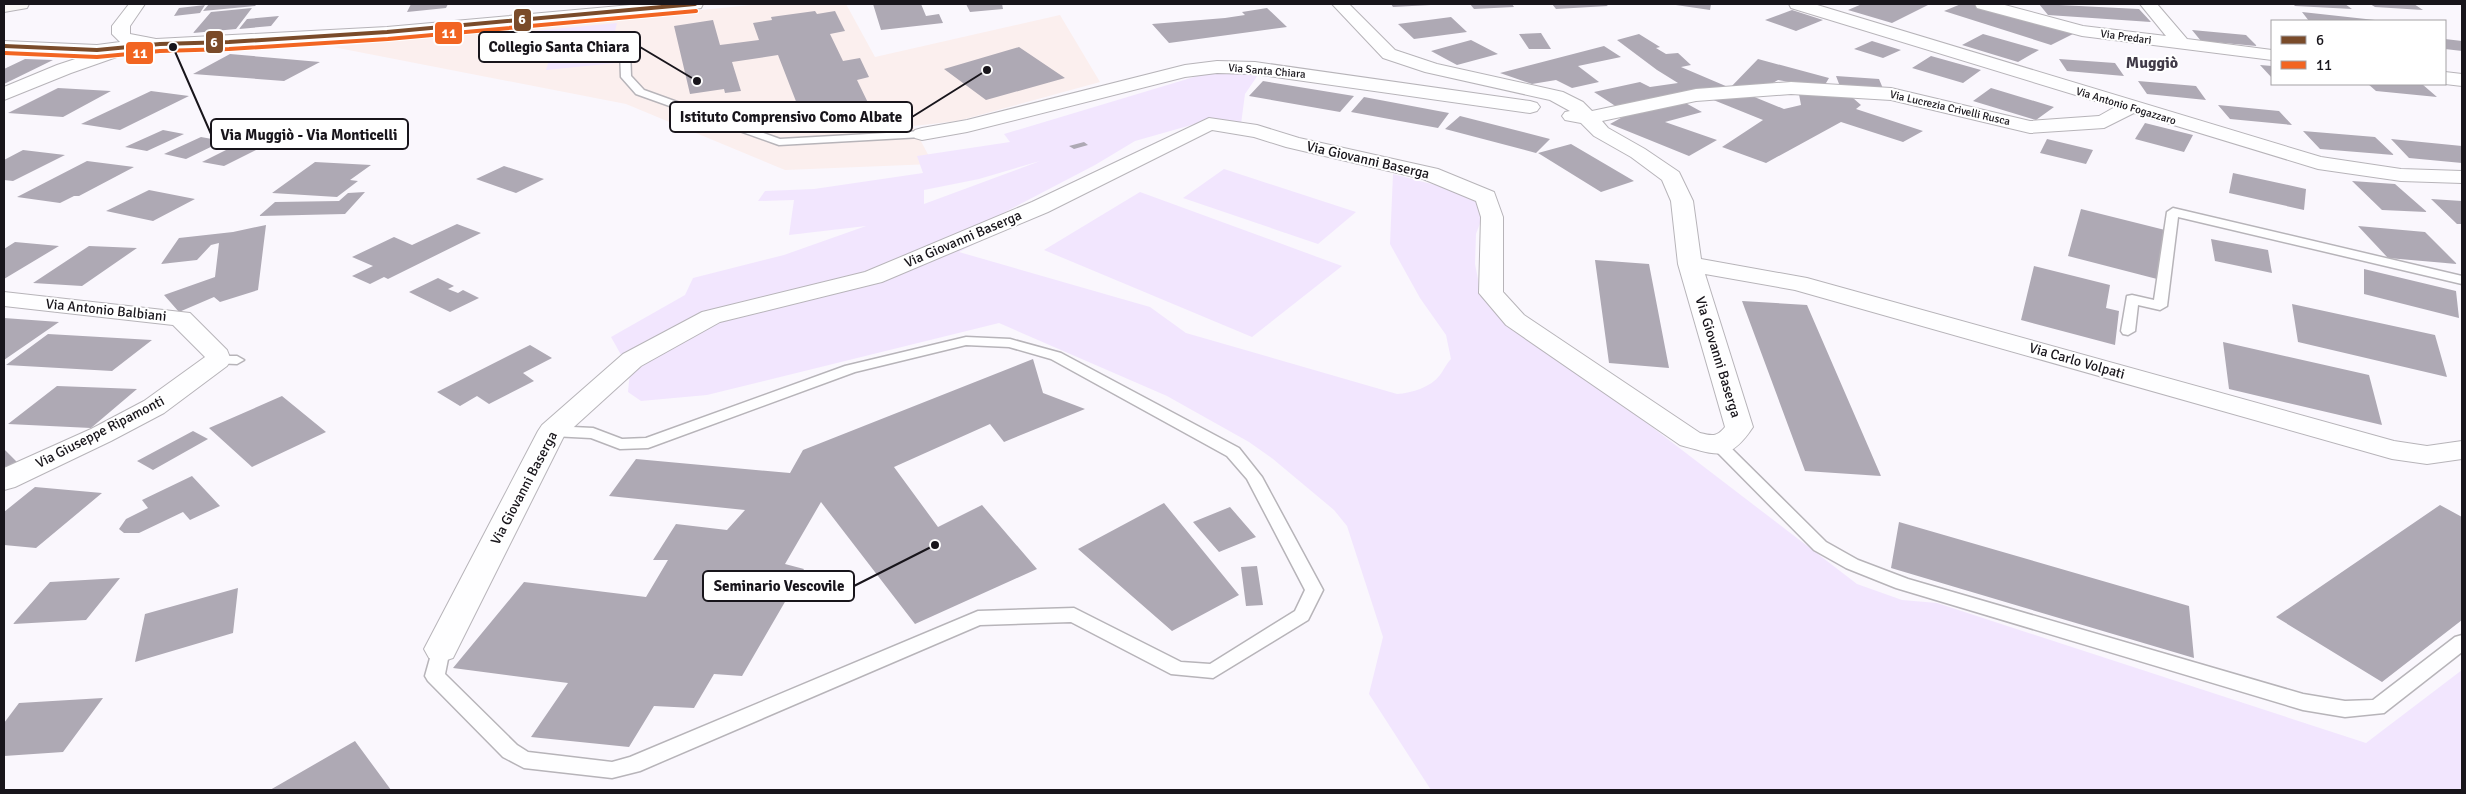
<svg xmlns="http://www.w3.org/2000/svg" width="2466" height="794" viewBox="0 0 2466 794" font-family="Signika,sans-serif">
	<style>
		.education { fill: #fbefee }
		.green { fill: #f2e6fe; fill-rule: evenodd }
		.building { fill: #aea9b4 }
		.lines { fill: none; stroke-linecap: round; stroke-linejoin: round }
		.service-casing { stroke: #b7b4b9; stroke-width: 3 }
		.minor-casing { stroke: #b7b4b9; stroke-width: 2 }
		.tertiary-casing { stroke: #b7b4b9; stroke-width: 2 }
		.secondary-casing { stroke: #b7b4b9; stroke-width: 2 }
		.service { fill: #fefeff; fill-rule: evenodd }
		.minor { fill: #fefeff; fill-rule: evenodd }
		.tertiary { fill: #fefeff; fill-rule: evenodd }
		.secondary { fill: #faf8f6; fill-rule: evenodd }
		.bus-1-casing { stroke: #fff; stroke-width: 6 }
		.bus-2-casing { stroke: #fff; stroke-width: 6 }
		.bus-1 { stroke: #7a4b2a; stroke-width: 4 }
		.bus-2 { stroke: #f26522; stroke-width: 4 }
		.labels { text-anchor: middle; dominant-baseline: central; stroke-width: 4; stroke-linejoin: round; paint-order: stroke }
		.far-street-label { font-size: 11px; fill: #18151b; stroke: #fff }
		.street-label { font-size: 14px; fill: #18151b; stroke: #fff }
		.far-district-label { font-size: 16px; font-weight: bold; fill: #403a47; stroke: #fff }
		.leader { fill: none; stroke: #18151b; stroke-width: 2 }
		.callout-dot { fill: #18151b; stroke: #fff; stroke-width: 2 }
		.callout { fill: #fff; stroke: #18151b; stroke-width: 2 }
		.callout-label { font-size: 15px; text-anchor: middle; font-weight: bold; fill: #18151b }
		.line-badge { stroke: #fff; stroke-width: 2 }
		.badge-label { font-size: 14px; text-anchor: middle; font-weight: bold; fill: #fff }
	</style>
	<rect width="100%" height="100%" fill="#faf7fd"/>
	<path class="education" d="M761,4h85l29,53 185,-42 40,67 -142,39 -45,5 20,38 -148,6 -159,-66 -293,-57z"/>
	<path class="green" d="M617,23l-6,24 -119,12 10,-25z
		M618,50l-2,13 -70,7 4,-13z
		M1260,72l-15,22 -4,30 -24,-3 -22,3 -60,17 -40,24 -88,46 -13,9 5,11 -40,21 191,55 36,26 211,61c15,-1 34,-7 43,-19 4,-5 6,-11 11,-16l-5,-24 -26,-37 -30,-54 3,-70 69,18 17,12 3,14 -6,16 -1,30 5,25 23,24 354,271 45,16 35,3 429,140 96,-73v120h-1031l-62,-96 14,-57 -36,-111 -13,-16 -61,-51 -24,-17 -82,-46 -168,-73 -292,72 -66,6 -13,-9 2,-21 -19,-34 74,-42 8,-17 91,-23 82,-29 -77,9 5,-35 -36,1 7,-10 49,-2 109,-16 -6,-17 93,-14 -6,-8 200,-60zM1040,161l-116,43v-14l55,-11z
		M1224,169l132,43 -38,32 -135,-46z
		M1140,192l202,74 -90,71 -208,-87z"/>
	<path class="building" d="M209,4h48l-2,2 -52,5z
		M411,4h37l-2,4 -39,4z
		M873,4h48l5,12 13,-2 4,9 -62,7z
		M966,4h36l1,5 -33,3z
		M1391,4h40v1l-38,2z
		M1470,4h42l2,3 -40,2z
		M1552,4h53l3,2 -52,3z
		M1669,4h42l-1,6z
		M1862,4h68l-38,19 -44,-13z
		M1961,4h13l99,30 -22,11 -107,-34z
		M2039,4l100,5 12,13 -103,-7z
		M2293,4h52l7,5 -57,-3z
		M2370,4h44l9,6 -48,-3z
		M205,5l-5,8 -26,3 5,-8z
		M252,8l-16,21 -43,4 18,-21z
		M1267,8l20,19 -118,16 -17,-19 73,-6 20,-3 -3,-3z
		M1792,10l31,10 -27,11 -31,-11z
		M815,11l2,3 18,-3 10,20 -15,3 13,27 17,-3 9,19 -12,3 15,31 -68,11 -26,-67 -46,7 9,29 -16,2 -1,-4 -34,5 -16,-68 39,-6 7,25 39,-5 -6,-17 19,-3 -1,-3z
		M2302,12l73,8v1h-66z
		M279,16l-8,10 -32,3 8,-10z
		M1451,17l16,15 -53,7 -16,-15z
		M2192,30l54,5 11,11 -56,-5z
		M1541,33l10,16h-22l-10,-15z
		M1639,34l21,13 -4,1 10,6 12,-1 13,12 -10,2 47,20 -108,22 -26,-17 46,-10 10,5 28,-4 -21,-13 -40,-30z
		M1983,34l56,16 -21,12 -56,-17z
		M2445,39l17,2v10l-17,-2z
		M1471,40l27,14 -41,11 -26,-14z
		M1872,41l29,9 -18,8 -29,-9z
		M1604,46l17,11 -43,9 21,16 -27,6 -16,-8 -24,4 -32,-11z
		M1019,47l46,31 -79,22 -42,-31z
		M230,54l90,8 -36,19 -91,-7z
		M1931,56l50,14 -18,13 -51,-15z
		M25,59l28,1 -49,24v-15z
		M1758,59l71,19 -6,10 -45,-8 -14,8 -36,2z
		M2059,59l56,4 9,13 -57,-5z
		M2260,65l12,1v12z
		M1836,76l43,3 5,12 -43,-2z
		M1263,81l91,15 -14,16 -91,-16z
		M2138,81l58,5 10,14 -59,-6z
		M2368,84h54l15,13 -61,-6z
		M58,88l53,3 -48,26 -55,-4z
		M1991,88l63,19 -18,13 -63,-19z
		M1798,89l48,3 15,13 -5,4 67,22 -20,11 -62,-20 -75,41 -44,-16 41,-27 -62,-25 51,1 32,13 17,-4z
		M151,91l38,5 -69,34 -39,-6z
		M1364,97l85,16 -11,15 -87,-16z
		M1682,101l20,11 -37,10 52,18 -28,16 -79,-32 18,-10z
		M2218,105l61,6 13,14 -62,-6z
		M1460,116l90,23 -14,14 -91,-24z
		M2145,123l48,12 -9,17 -49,-13z
		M163,130l21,4 -37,17 -22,-4z
		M2303,131l72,6 19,18 -74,-6z
		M201,137l22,4 -37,18 -22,-5z
		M2047,139l46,11 -7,14 -46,-11z
		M2391,139l71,7v17l-53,-5z
		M1084,142l4,3 -14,4 -5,-3z
		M238,144l22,4 -36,18 -22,-4z
		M1571,144l63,37 -33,11 -63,-39z
		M23,150l42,5 -52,26 -9,-1v-20z
		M87,161l47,6 -55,29h-5l-14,7 -43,-6z
		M315,162l56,3 -21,15 8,1 -21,16 -65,-4z
		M504,166l40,13 -28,14 -40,-14z
		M2233,173l73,16 -2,21 -75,-17z
		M2352,181l43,3 32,28 -45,-2z
		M149,190l46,9 -42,22 -47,-10z
		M365,192l-20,22 -86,2 16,-14 64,-1 9,-8z
		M2431,199l31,2v23h-5z
		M2081,209l84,21 -8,49 -89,-23z
		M457,224l24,9 -93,46 -4,-2 -14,7 -18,-8 21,-10 -21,-9 42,-20 18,8z
		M266,225l-8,65 -38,12 -6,-5 -35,15 -15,-17 51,-18 4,-34 -8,2 -14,15 -36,4 18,-26 54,-6z
		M2358,226l67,6 32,32 -69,-6z
		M2211,239l57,11 4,23 -57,-12z
		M15,242l44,4 -55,33v-30z
		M89,246l48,2 -55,38 -49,-3z
		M1595,260l54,4 20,104 -60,-5z
		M2034,266l76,19 -4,23 13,3 -4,34 -94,-25z
		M2364,269l92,22 3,27 -95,-24z
		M438,278l16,8 -6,3 10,4 5,-3 16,8 -29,14 -41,-20z
		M1742,301l65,4 74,171 -76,-5z
		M2292,304l143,31 12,42 -149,-35z
		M4,318l55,4 -55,38z
		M48,334l104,6 -40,31 -106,-6z
		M2223,342l146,33 13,50 -153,-36z
		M530,345l22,13 -29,15 11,8 -45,23 -12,-8 -17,10 -23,-14z
		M1033,359l10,34 42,16 -81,33 -14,-18 -96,43 44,60 44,-22 55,64 -122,55 -94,-122 -36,62 19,5 -62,107 -28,-2 -20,34 -40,-2 -25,41 -98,-10 37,-54 -115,-15 71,-86 122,15 22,-37h-15l23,-36 51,6 18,-20 -136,-14 27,-37 154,14 13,-23z
		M57,386l80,3 -46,39 -83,-4z
		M282,396l44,36 -74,35 -43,-39z
		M193,431l15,8 -55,31 -16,-9z
		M4,449l13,13 -13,6z
		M192,476l28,30 -30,14 -7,-8 -44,21h-15l-5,-4 7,-10 22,-11 -6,-8z
		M35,487l67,6 -66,55 -32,-3v-33z
		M1164,503l75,92 -67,36 -94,-82z
		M2440,505l22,12v103l-80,62 -106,-65z
		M1230,507l26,30 -37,15 -26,-30z
		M1899,522l290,84 5,52 -303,-90z
		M1257,566l6,39 -17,1 -5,-39z
		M120,578l-34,42 -73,4 37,-42z
		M238,588l-5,45 -98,29 10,-48z
		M103,698l-40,54 -59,4v-33l15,-20z
		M355,741l36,49h-121z"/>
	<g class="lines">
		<g class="service-casing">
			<path id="service" d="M625,47l5,3 1,26 13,14 136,49 142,-8 6,3 -6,3 -143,8 -143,-51 -15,-17 -1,-27z
				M2173,208l289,68v8l-284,-67 -11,89 -7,4 -22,-5 -3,26 -7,4 -5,-1 -2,-3 6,-35 5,-1 22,5 13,-88z
				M966,337l44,2 51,14 178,95 23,29 61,113 -15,30 -95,58 -42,-4 -100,-52 -91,3 -340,146 -28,7 -88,-10 -21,-11 -75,-76 -3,-5 9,-32 7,-2 7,2 2,5 -5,25 72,71 11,7 84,10 18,-5 348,-146 96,-3 107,54 29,2 85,-53 10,-21 -58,-111 -20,-23 -176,-97 -42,-12 -43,-2 -111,27 -207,76 -28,1 -29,-11 -39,-2 -8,-5 8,-5 41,2 29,11 24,-1 199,-72z
				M218,356h19l7,4 -7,4 -24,-1 -2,-3z
				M1719,440l6,2 101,100 32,18 50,19 395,115 42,7 28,-1 82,-63 7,-2v17l-78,61 -39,4 -42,-7 -407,-122 -50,-20 -32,-18 -101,-102 -2,-3 2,-3z"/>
		</g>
		<g class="minor-casing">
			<path id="minor" d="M1332,4h17l46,46 42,14 126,28 20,10 9,9 104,-22 95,-7 100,6 139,33 69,-5 16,-9 -324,-99 -2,-4h25l507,153 80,12 61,2v12l-61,-2 -83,-12 -184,-56 -30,15 -74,5 -139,-33 -100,-6 -95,7 -94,20 6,7 37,21 34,23 14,29 8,58 106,19 587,163 33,5 35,-5v18l-35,5 -35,-5 -597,-169 -90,-16 48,153c-24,36 -36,28 -73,18l-174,-120 -27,-32 2,-76 -5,-16 -53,-22 -137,-32 -32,-10 -42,-7 -164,82 -166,70 -162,40 -79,44 -77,70 -111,222 -12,4 -12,-4 -5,-9 114,-218 4,-6 81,-71 79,-42 163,-40 167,-70 177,-84 48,7 42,13 139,31 56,23 9,25v75l21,23 176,118c12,3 17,4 25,-6l-47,-163 -7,-63 -9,-21 -31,-23 -37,-21 -13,-13 -16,-3 -3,-4 3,-4 5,-1 -20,-11 -125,-28 -42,-14z
				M1975,4h26l82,22 83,10 -26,-32h17l30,35 85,11v10l-190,-24 -105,-28z
				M142,37l6,1 3,4 -3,4 -77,27 -67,27v-13l53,-22z
				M1217,61l38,1 275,39 7,2 3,4 -3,4 -7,2 -275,-39 -38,-1 -32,4 -218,55 -45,8 -7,-2 -3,-4 3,-4 7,-2 45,-8 218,-55z
				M2445,72l17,2v12l-17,-2z
				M4,292l186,21 37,37 4,10 -4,6 -63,47 -53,28 -96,46 -11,3v-22l87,-39 53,-28 61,-44 -32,-32 -169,-19z"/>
		</g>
		<g class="tertiary-casing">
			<path id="tertiary" d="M129,4h16l-15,22v8l26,5 231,-12 255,-23h61l-2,4 -6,1 -308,28 -158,10 -69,2 -63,6 -93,-4v-10l93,4 23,-3 -8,-8v-8z"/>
		</g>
		<g class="secondary-casing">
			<path id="secondary" d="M4,4h25l-2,4 -23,4z"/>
		</g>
		<use href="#service" class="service"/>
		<use href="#minor" class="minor"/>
		<use href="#tertiary" class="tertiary"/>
		<use href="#secondary" class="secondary"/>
		<g class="bus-1-casing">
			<path id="bus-1" d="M4,46l93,4 63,-6 69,-2 158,-10 308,-28"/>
		</g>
		<g class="bus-2-casing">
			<path id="bus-2" d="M4,53l93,4 63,-6 69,-2 159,-10 308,-28"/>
		</g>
		<use href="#bus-1" class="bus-1"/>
		<use href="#bus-2" class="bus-2"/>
	</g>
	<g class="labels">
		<g class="far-street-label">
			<text transform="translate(2126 37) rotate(8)">Via Predari</text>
			<text transform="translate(1267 71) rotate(5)">Via Santa Chiara</text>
			<text transform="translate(2126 106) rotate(17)">Via Antonio Fogazzaro</text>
			<text transform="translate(1950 108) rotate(13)">Via Lucrezia Crivelli Rusca</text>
		</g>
		<g class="street-label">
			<text transform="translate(1368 160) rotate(13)">Via Giovanni Baserga</text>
			<text transform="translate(963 239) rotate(-23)">Via Giovanni Baserga</text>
			<text transform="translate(106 310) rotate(6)">Via Antonio Balbiani</text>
			<text transform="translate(1718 357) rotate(73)">Via Giovanni Baserga</text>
			<text transform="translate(2077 361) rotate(16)">Via Carlo Volpati</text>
			<text transform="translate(100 432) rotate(-27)">Via Giuseppe Ripamonti</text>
			<text transform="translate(524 488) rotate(-62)">Via Giovanni Baserga</text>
		</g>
		<g class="far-district-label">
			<text x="2152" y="63">Muggiò</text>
		</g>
	</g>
	<path class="leader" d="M697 81L640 47M987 70L912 117M173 47L211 134M935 545L854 586"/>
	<g class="callout-dot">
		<circle cx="697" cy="81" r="5"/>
		<circle cx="987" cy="70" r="5"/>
		<circle cx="173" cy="47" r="5"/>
		<circle cx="935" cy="545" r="5"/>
	</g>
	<g class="callout">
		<rect x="479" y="32" width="161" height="30" rx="5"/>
		<rect x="670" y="102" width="242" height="30" rx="5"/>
		<rect x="211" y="119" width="197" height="30" rx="5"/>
		<rect x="703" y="571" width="151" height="30" rx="5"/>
	</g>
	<g class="callout-label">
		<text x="559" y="52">Collegio Santa Chiara</text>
		<text x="791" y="122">Istituto Comprensivo Como Albate</text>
		<text x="309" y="140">Via Muggiò - Via Monticelli</text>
		<text x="779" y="591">Seminario Vescovile</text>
	</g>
	<g class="line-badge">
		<rect x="513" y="8" width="19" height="24" rx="5" fill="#7a4b2a"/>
		<rect x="434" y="21" width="29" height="24" rx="5" fill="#f26522"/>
		<rect x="205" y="30" width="19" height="24" rx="5" fill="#7a4b2a"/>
		<rect x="125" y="41" width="29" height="24" rx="5" fill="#f26522"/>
	</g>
	<g class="badge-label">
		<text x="522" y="24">6</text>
		<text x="449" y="38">11</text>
		<text x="214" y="47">6</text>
		<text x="140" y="58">11</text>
	</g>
	<rect width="2466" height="794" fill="none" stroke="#18151b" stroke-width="10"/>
	<rect x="2271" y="20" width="175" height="65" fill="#ffffff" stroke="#a3a1a4"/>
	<rect x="2281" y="36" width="25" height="8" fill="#7a4b2a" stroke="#a3a1a4"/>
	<text x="2316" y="45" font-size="15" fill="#18151b">6</text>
	<rect x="2281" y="61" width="25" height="8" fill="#f26522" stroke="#a3a1a4"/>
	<text x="2316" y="70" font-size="15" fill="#18151b">11</text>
</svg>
